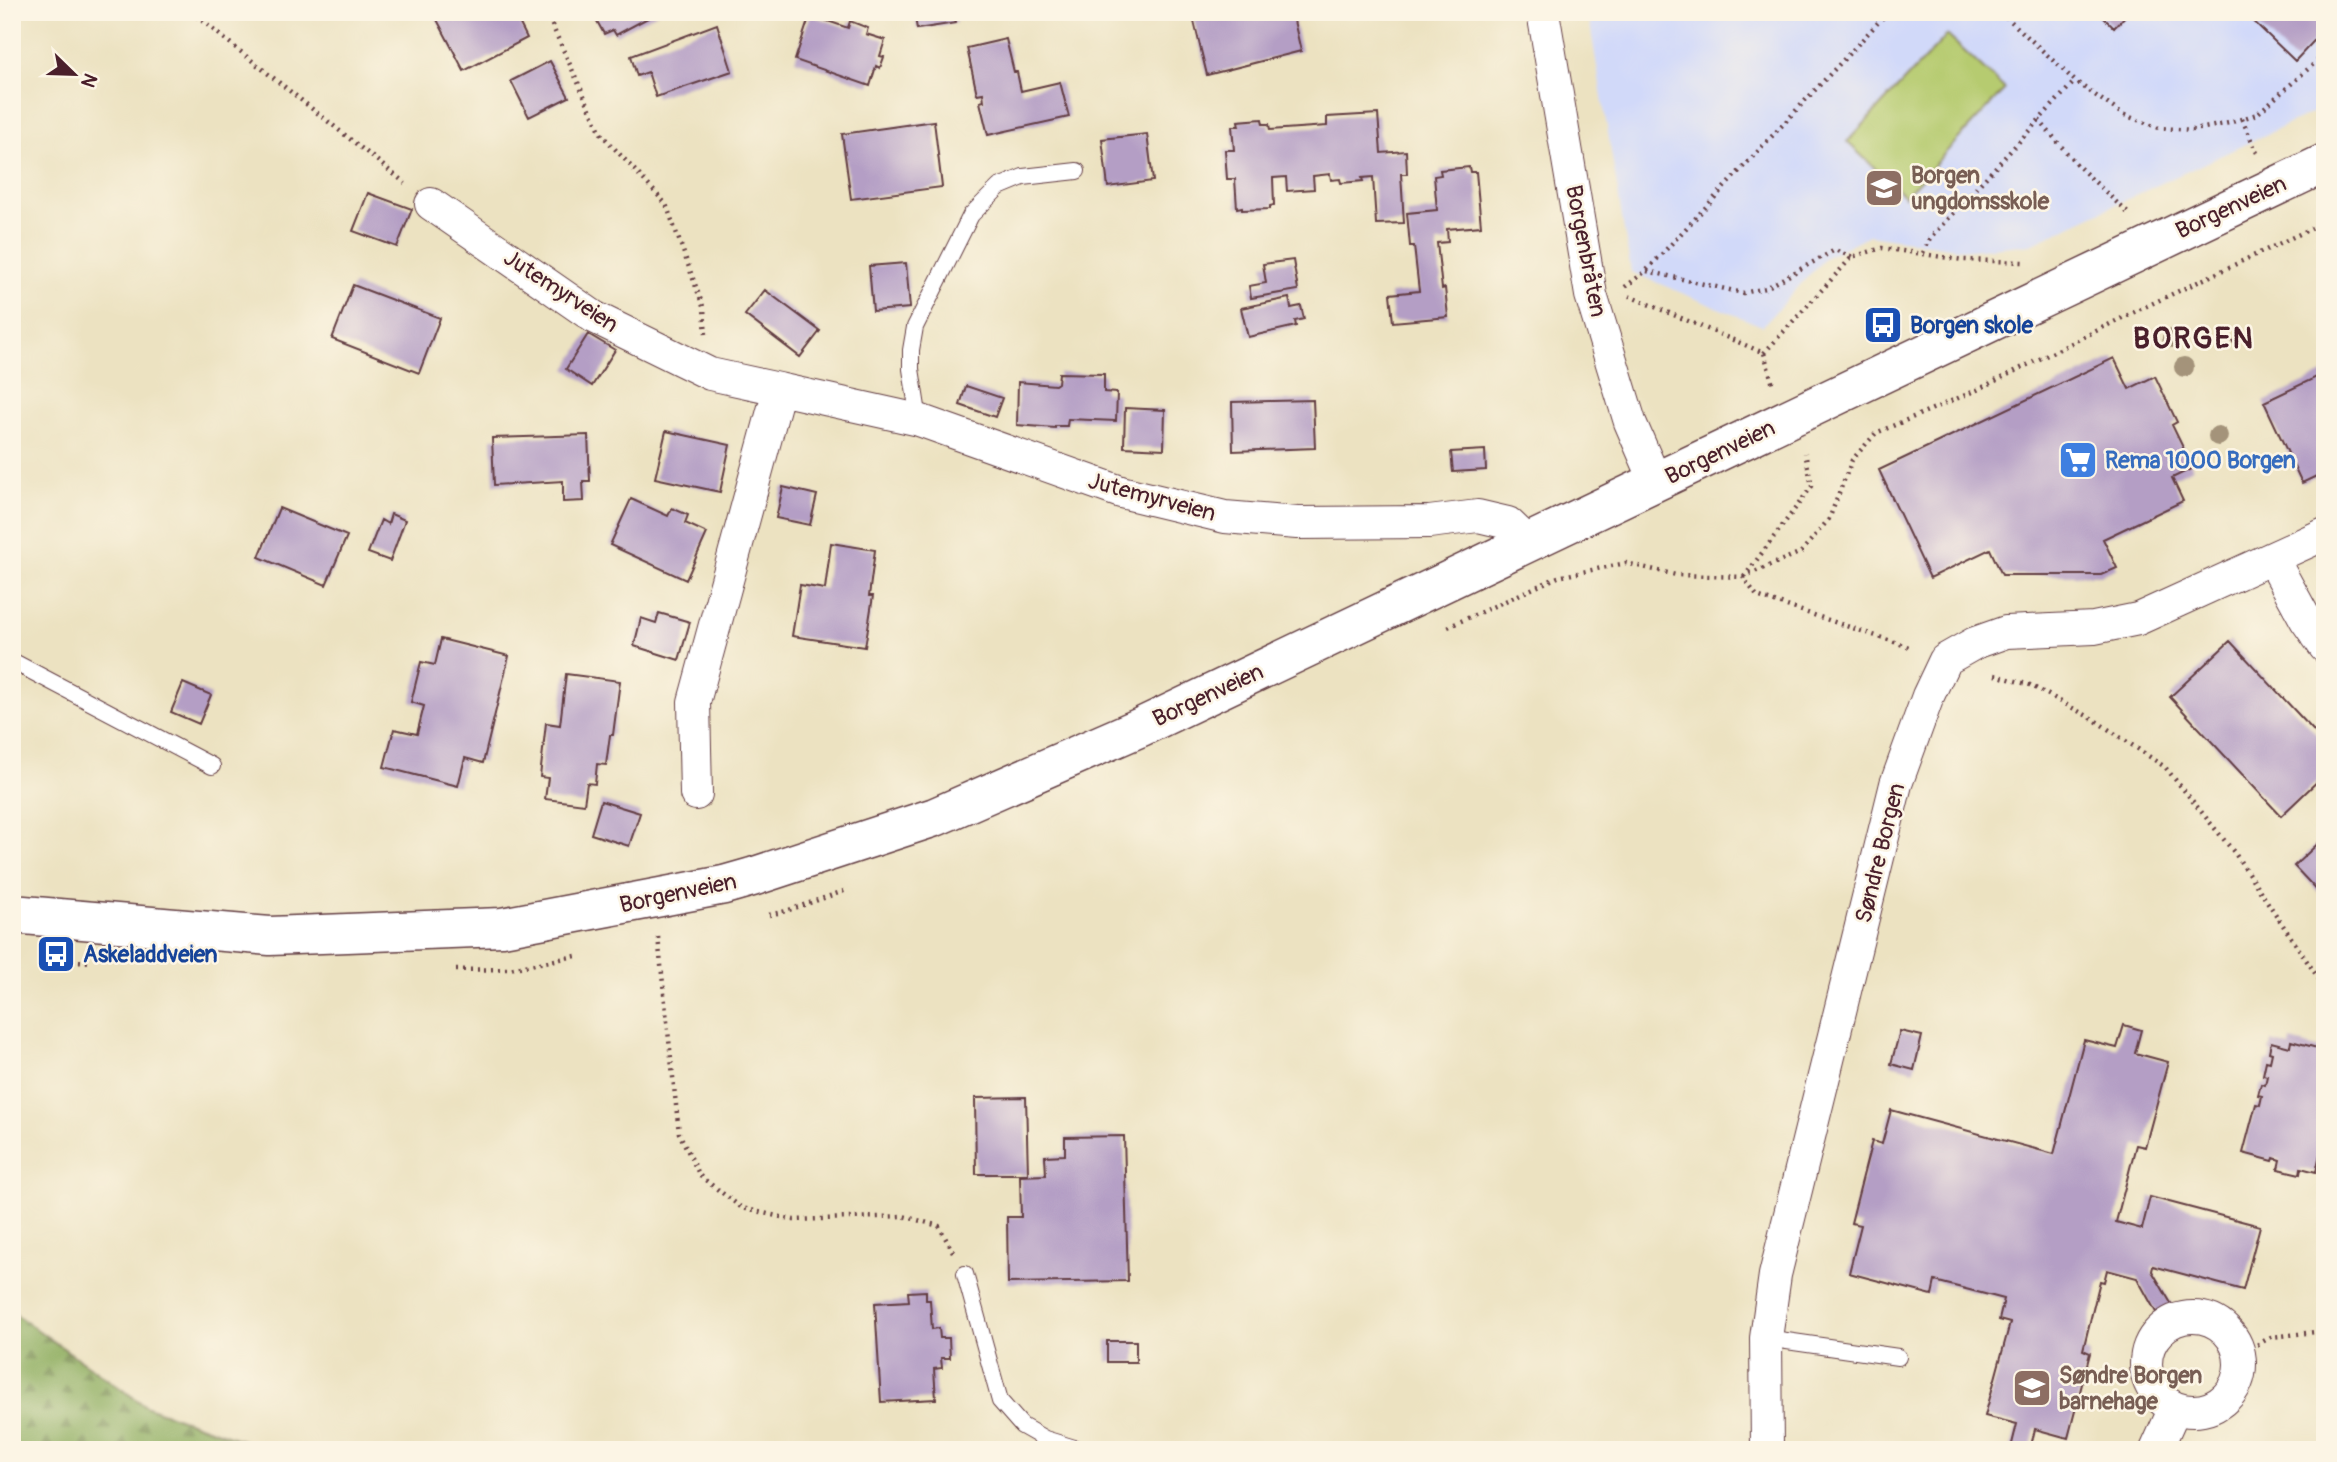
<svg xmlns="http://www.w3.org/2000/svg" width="2337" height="1462" viewBox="0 0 2337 1462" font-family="Pangolin,sans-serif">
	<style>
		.built { fill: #d1d9f9 }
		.forest { fill: url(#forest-firs); stroke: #6d6746; stroke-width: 2 }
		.pitch { fill: #b6cb6f; stroke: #80754d; stroke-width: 2 }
		.building { fill: #b49ec5 }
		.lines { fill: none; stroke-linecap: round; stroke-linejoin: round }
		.service-casing { stroke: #623c42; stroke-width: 18 }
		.minor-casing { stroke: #623c42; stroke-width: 34 }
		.tertiary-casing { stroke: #623c42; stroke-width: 41 }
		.path { stroke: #623c42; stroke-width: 4.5; stroke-dasharray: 2 5; stroke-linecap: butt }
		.service { stroke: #fff; stroke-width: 16 }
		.minor { stroke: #fff; stroke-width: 32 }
		.tertiary { stroke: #fff; stroke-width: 38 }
		.tree { fill: #a4937a }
		.labels { text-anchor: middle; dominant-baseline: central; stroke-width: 5; stroke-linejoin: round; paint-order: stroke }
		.education-label { font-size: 23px; font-weight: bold; fill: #785e54; stroke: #fcf5e5; text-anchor: start }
		.street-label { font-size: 23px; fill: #4a1f2b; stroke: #fcf5e5 }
		.transit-label { font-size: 23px; font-weight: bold; fill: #164399; stroke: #fcf5e5; text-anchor: start }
		.shop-label { font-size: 23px; font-weight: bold; fill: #366cbe; stroke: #fcf5e5; text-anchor: start }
		.district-label { font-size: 30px; font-weight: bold; letter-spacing: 2px; fill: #4a1f2b; stroke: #fcf5e5 }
	</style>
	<defs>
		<pattern id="forest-firs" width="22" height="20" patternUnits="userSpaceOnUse" patternTransform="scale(1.75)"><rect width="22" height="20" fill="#90af62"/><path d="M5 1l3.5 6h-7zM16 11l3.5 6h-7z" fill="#788e51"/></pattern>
	</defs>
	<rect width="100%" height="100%" fill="#fcf5e5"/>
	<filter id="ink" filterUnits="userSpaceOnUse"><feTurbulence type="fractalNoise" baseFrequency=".0143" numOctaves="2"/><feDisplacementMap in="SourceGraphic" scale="14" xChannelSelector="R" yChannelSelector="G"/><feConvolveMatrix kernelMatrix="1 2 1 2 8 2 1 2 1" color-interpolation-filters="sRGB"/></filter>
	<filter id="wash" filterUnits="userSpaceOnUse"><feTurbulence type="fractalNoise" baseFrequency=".00686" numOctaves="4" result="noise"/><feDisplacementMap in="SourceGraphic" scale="28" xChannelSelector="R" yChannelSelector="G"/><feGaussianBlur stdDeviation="1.57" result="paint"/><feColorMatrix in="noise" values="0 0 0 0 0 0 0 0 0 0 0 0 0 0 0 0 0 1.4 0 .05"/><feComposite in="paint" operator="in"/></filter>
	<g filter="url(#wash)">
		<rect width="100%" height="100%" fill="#ece2c1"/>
		<path class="built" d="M1588,12h737v95l-294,137 -61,6 -101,-15 -43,22 -64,69 -131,-54z"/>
		<path class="forest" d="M12,1312l135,95 123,43h-258z"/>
		<path class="pitch" d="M1947,35l58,54 -100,107 -58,-54z"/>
		<g id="blocks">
			<path class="building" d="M433,12h81l13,26 -63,33z
				M592,12h67l-43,23 -3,-5 -9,4z
				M914,12h40l2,11 -39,6z
				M1214,12h78l9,39 -94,24 -14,-58z
				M2098,12h31l-15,16z
				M2244,12h81v17l-30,32z
				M810,15l38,13 2,-7 18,7 -2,6 19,6 -5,16 4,1 -4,11 -4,-2 -6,20 -75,-26z
				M717,24l15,47 -76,26 -8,-25 -11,4 -6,-20z
				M1006,39l8,33h3l4,19 39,-9 9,35 -81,18 -8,-33 4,-1 -1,-8 -6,1 -10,-46z
				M550,61l19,36 -40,20 -18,-36z
				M1378,114l3,39 25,-2 1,23h-6l3,49 -28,1 -3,-47 -11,1 1,3 -22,2 -1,-4 -9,1 -1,-6 -17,2 1,13 -27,2 -1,-14 -13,1 1,27 -4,1v3l-28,1v-3l-5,1 -2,-29h-8l-2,-29h9l-2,-24h7l-1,-5 24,-2 1,5h6l1,6 57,-4v-9z
				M934,121l8,66 -91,12 -9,-65z
				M1147,134l6,47 -45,6 -6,-48z
				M1469,167l1,5h6l5,54 -34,3 1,13 -11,1 5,46 3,-1 3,29 -55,5 -3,-28 29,-3 -5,-45h-4l-3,-33 30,-3 -3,-34 7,-1 -1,-5z
				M368,193l44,16 -15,38 -44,-16z
				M1293,260l5,30 -47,8 -2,-12 17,-3 -3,-19z
				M906,263l4,45 -37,3 -4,-45z
				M353,285l87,33 -21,55 -87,-34z
				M765,290l55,41 -20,26 -55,-42z
				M1289,298l2,10 10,-2 3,13 -9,2 1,5 -48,11 -7,-29z
				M588,334l27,16 -23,36 -26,-17z
				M2114,358l15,31 26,-13 22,46 -5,3 21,43 -21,10 11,23 -80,38 14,29 -16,7h-99l-12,-26 -60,29 -51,-108z
				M1059,373l45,1v18l13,1 -1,28 -48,-2 -1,7h-12v2l-38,-3 1,-43 37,3 3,-2z
				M2325,373v99l-23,11 -38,-81z
				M966,386l36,12 -7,19 -35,-12z
				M1313,400l2,48 -82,3 -1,-49z
				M1125,408l40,2 -1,39 -40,-2z
				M666,431l64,14 -10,47 -65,-14z
				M588,435l2,46h-7l1,20 -21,1v-21l-69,4 -2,-47z
				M1485,450l1,20 -33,2 -2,-20z
				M783,487l34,8 -7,30 -34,-7z
				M631,499l37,17 4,-8 16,7 -3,8 22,10 -21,47 -76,-35z
				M279,508l68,28 -21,49 -67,-28z
				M391,514l14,6 -15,41 -22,-8 13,-33 7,4z
				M831,543l44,7 -6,46h4l-8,51 -73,-11 8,-51 25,4z
				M659,613l31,9 -11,38 -45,-14 7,-28 15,5z
				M441,639l68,17 -26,107 -18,-5 -7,28 -74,-19 10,-38 23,5 7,-28 -13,-4 10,-40 14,3z
				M2230,641l95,102v31l-44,42 -111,-119z
				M566,674l54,7 -7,54h-3l-4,30 -9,-1 -2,20 -8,-1 -3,21 -39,-5 3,-21 -8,-1 6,-54 14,2z
				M183,683l28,12 -12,29 -28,-12z
				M601,801l39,12 -11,33 -38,-12z
				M2325,837v62l-31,-33z
				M2124,1025l17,5 -6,23 33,9 -23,85 -9,-2 -20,77 26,7 8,-32 110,29 -17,64 -90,-24 -1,5 20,34 -15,9 -20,-36 -30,-8 -3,12 -4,-1 -17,69 7,3 -22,85 -33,-9 -5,21h-11l-8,-2 6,-24 -32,-8 25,-93 -11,-3 5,-21 -69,-18 -3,14 -83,-22 12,-48 -10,-2 21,-82 10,3 9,-34 163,44 30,-114 33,8z
				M1900,1031l22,5 -8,34 -23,-6z
				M2291,1041l34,9v95h-3l-6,27 -15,-4 -1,6 -22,-5 2,-9 -6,-2 -1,3 -30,-8 13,-49 4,1 2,-9 -4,-1 3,-11 4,1 2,-9 -4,-1 3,-14 4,1 2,-9 -3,-1 2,-10 19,5z
				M1026,1097l2,77h-52l-1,-76z
				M1124,1136l4,145 -120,2 -1,-66h14l-1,-41 26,-1 -1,-19 20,-1v-18z
				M926,1291v9h4l2,29 7,-1 1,10h9l1,20h-9l1,10 -8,1 2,30 -55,3 -6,-99 34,-2 -1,-9z
				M1107,1341h29v21h-29z"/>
		</g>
	</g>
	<g filter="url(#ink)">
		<use href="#blocks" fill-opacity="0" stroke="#623c42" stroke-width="2"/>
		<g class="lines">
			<g class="service-casing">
				<path id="service" d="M919,420l-8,-51v-19l4,-23 56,-112 28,-28 24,-10 54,-6
					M12,661l200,105
					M965,1274l35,127 22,25 23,13 36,11
					M1766,1338l132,19"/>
			</g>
			<g class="minor-casing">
				<path id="minor" d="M1543,12l48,283 39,127 26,60
					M431,204l163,113 116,57 69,15 -85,313 2,92
					M779,389l140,31 202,72 104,25 72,6 132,-1 49,-6 30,7 21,20
					M2272,558l34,62 19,27
					M2146 1364a47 47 0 1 1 94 0a47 47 0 1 1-94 0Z
					M1767,1450l-1,-112 9,-63 121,-491 32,-88 17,-36 30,-17 31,-11 88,-4 44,-9 187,-85
					M2156,1450l19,-42"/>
			</g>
			<g class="tertiary-casing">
				<path id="tertiary" d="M12,914l258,22 232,-9 222,-42 28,-8 183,-60 206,-90 1184,-564"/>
			</g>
			<path class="path" d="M191,12l214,171
				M546,12l56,123 64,69 38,105 2,26
				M2001,12l74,69 47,33 37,14 35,2 35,-7 28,-9 68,-60
				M2242,119l15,34
				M2039,120l39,46 51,48
				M1923,253l7,-15 145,-157
				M1647,271l96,22 23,-5 69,-38 17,7
				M1625,287l21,-16 242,-259
				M1629,296l135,57 9,32
				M2232,342l12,-6
				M1764,353l88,-96 30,-9 81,12 60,2
				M1743,577l58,-25 28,-33 23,-59 24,-27 101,-43 153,-76 195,-92
				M1744,577l68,-91 -7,-33
				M1448,627l110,-50 68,-14 50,12 67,2 14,19 155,52
				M1995,675l35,10 63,34 72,48 69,85 91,136
				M769,915l17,-4 61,-21
				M658,937l21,196 21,43 42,32 52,12 109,-4 36,10 14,26
				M44,959l47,3
				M456,970l53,-1 67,-13
				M2239,1355l32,-18 54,-6"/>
			<use href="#service" class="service"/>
			<use href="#minor" class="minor"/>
			<use href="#tertiary" class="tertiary"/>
		</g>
		<g class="tree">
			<circle cx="2172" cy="338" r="10"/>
			<circle cx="2184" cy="367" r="10"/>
			<circle cx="2218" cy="436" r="10"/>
		</g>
	</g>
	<defs>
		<g id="school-square" transform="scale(2.0125)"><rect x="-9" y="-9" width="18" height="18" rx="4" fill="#8d6e63" stroke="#fcf5e5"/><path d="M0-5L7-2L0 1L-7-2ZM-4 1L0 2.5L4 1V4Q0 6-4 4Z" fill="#fff"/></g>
		<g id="bus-square" transform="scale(2.0125)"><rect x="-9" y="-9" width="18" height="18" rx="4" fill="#1a4fb4" stroke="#fcf5e5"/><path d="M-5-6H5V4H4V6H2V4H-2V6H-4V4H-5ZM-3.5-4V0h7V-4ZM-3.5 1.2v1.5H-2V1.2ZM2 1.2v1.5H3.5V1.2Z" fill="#fff"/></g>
		<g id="supermarket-square" transform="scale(2.0125)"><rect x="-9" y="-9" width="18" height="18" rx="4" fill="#3f7fe0" stroke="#fcf5e5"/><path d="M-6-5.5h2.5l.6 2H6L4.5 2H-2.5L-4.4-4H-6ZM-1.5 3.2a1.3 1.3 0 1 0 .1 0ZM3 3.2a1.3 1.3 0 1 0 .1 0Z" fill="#fff"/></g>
	</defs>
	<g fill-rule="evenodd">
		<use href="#school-square" x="1884" y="188"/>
		<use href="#bus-square" x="1883" y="325"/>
		<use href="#supermarket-square" x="2078" y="460"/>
		<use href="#bus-square" x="56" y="954"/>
		<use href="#school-square" x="2032" y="1388"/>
	</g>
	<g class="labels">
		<g class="education-label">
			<text x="1911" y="175">Borgen<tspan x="1911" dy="26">ungdomsskole</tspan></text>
			<text x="2059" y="1375">Søndre Borgen<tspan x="2059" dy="26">barnehage</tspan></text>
		</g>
		<g class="street-label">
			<text transform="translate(2231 207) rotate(-25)">Borgenveien</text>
			<text transform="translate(1586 251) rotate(79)">Borgenbråten</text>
			<text transform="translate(561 291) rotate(33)">Jutemyrveien</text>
			<text transform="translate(1720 452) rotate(-26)">Borgenveien</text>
			<text transform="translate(1152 497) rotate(15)">Jutemyrveien</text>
			<text transform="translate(1208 695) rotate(-25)">Borgenveien</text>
			<text transform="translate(1880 853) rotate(-76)">Søndre Borgen</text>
			<text transform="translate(678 893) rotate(-12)">Borgenveien</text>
		</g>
		<g class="transit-label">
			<text x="1910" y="325">Borgen skole</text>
			<text x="83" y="954">Askeladdveien</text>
		</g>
		<g class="shop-label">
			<text x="2105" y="460">Rema 1000 Borgen</text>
		</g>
		<g class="district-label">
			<text x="2194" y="338">BORGEN</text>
		</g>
	</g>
	<rect width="2337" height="1462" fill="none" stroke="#fcf5e5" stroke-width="42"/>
	<g transform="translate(74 74) rotate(113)" stroke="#fcf5e5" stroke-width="5" paint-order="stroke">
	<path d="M0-5L12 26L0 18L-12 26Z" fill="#4a1f2b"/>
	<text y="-10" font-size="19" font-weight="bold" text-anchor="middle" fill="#4a1f2b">N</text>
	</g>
</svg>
